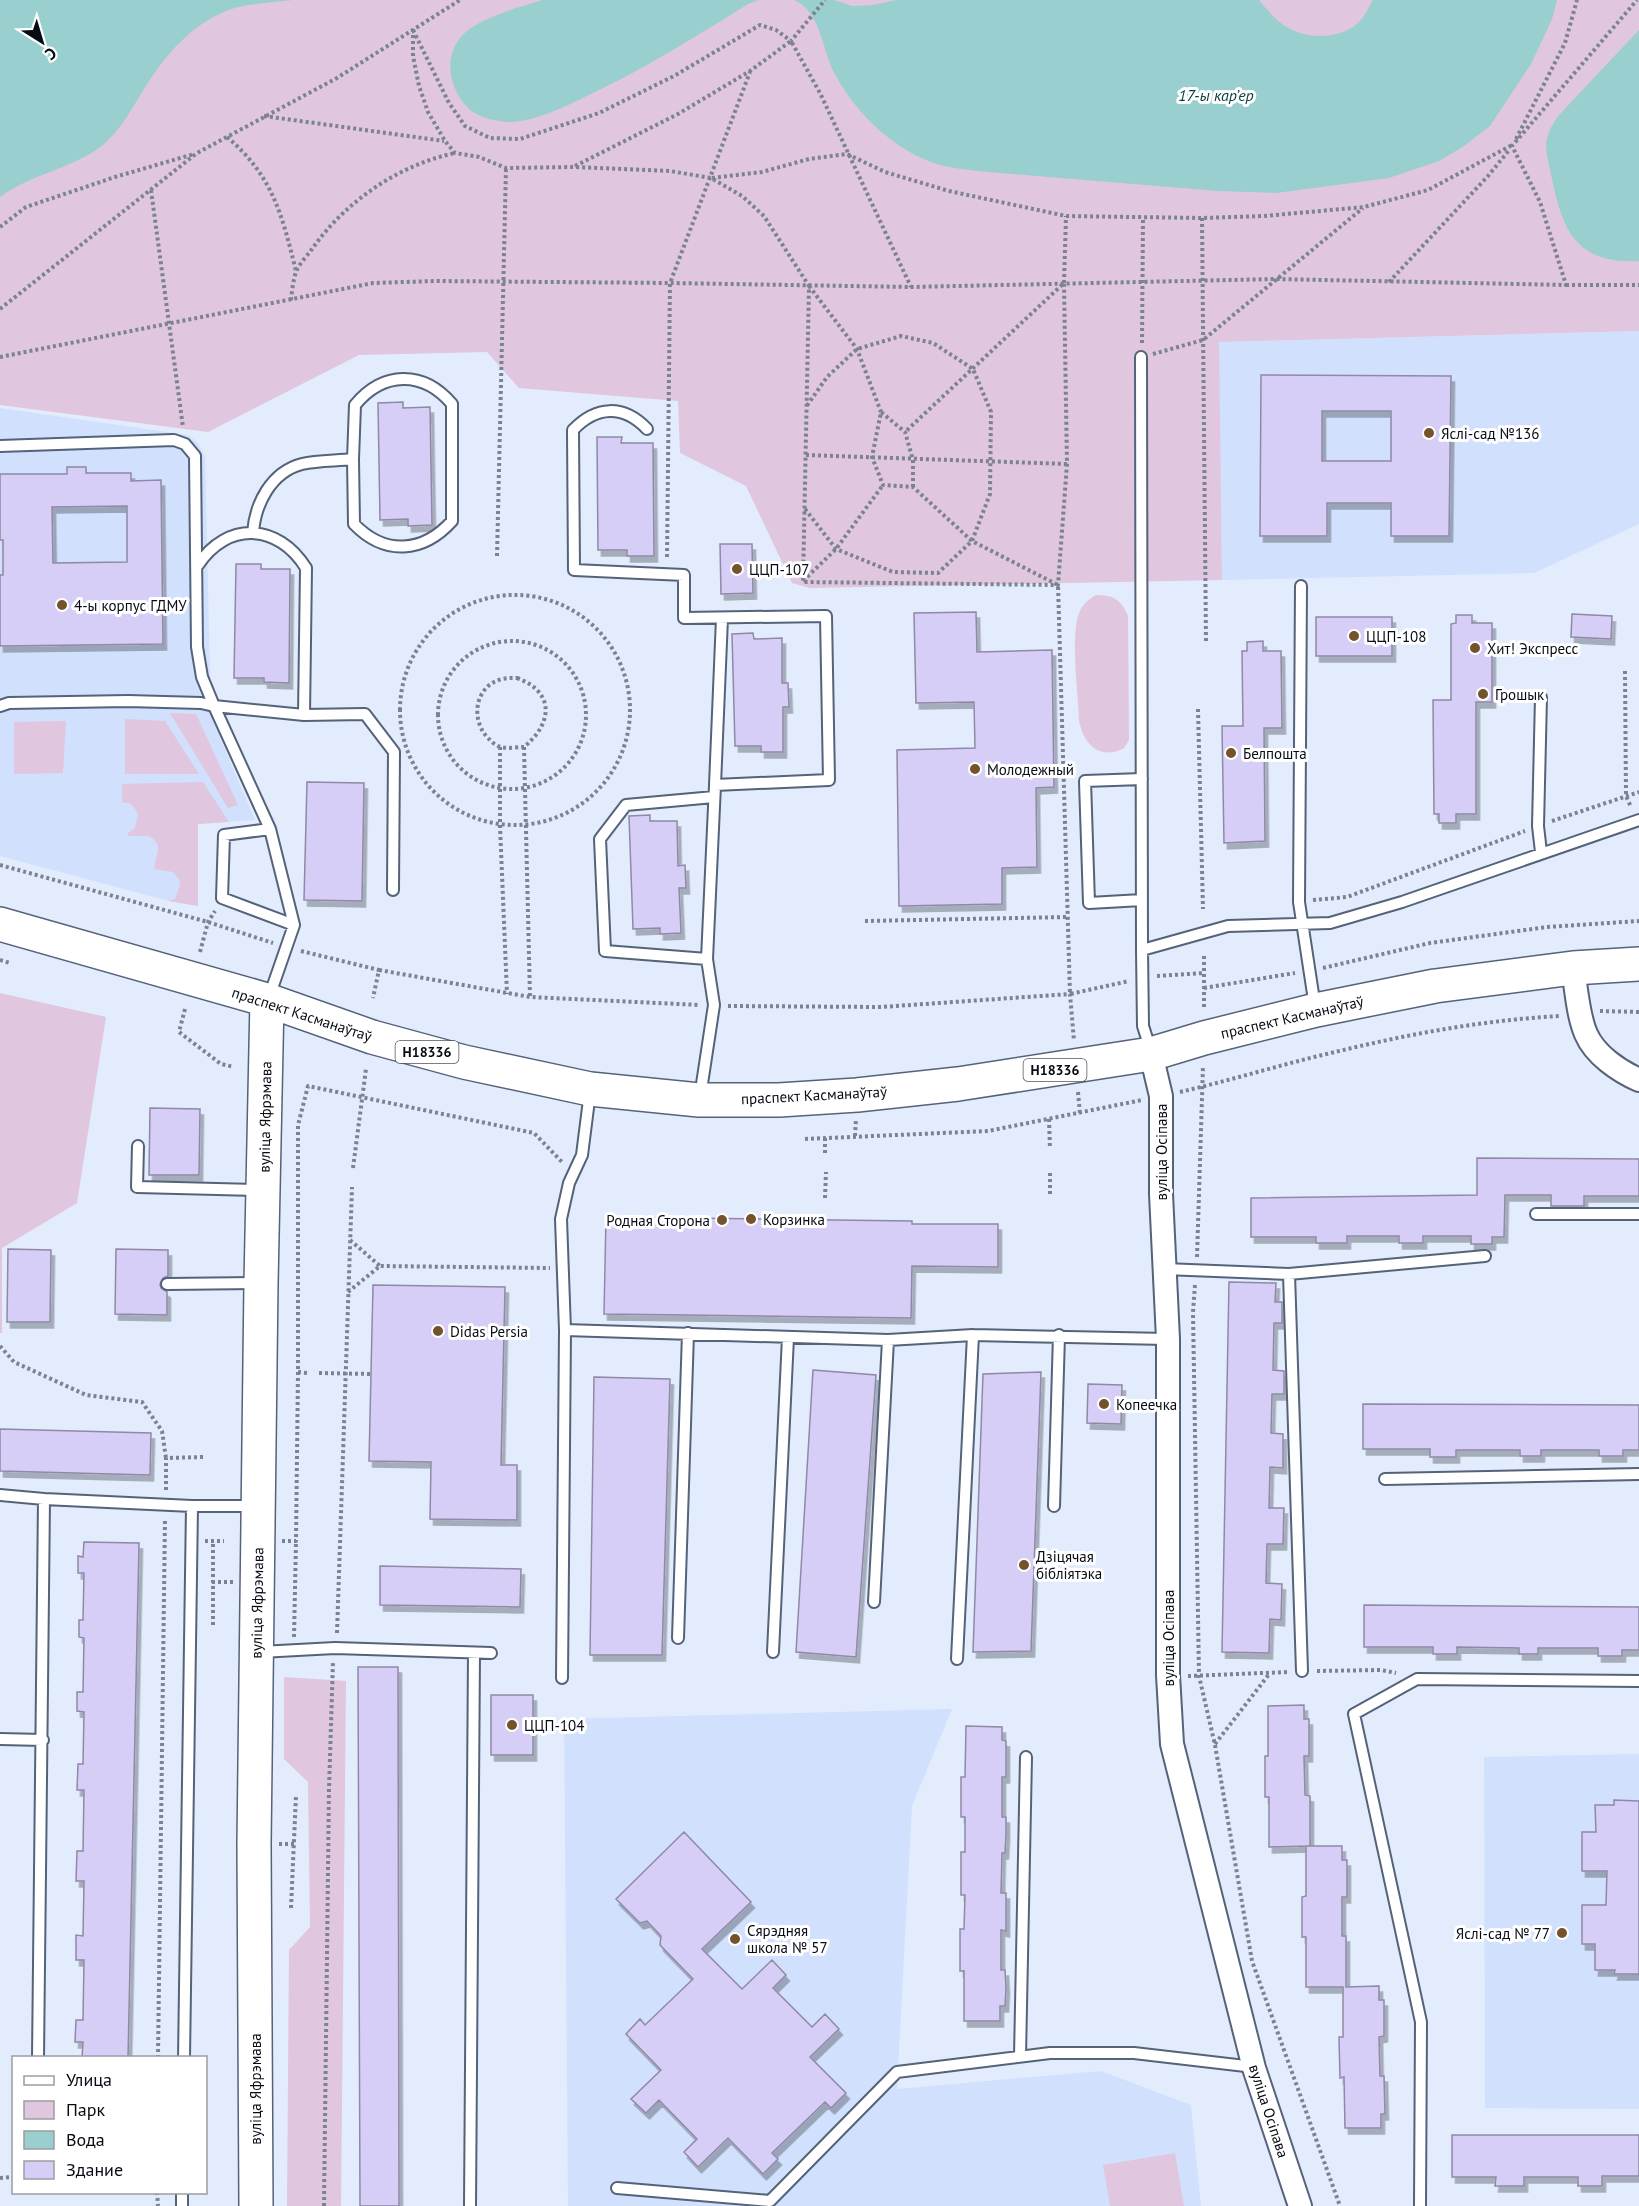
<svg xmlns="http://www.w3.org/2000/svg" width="1639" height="2206" viewBox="0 0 1639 2206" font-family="'PT Sans',sans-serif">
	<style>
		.built { fill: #d1e0fc }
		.green { fill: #e0c6de }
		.water { fill: #99cfce }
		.building { fill: #d7cef7; stroke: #8f89a5; stroke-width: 1.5; fill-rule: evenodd; filter: url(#shadow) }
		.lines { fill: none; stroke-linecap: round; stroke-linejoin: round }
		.lane-casing { stroke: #54627a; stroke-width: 14 }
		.street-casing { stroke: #54627a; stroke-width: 26 }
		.primary-casing { stroke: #54627a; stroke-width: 36 }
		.path { stroke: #7c8390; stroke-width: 4; stroke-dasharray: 3 3; stroke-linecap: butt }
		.lane { stroke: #fff; stroke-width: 10 }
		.street { stroke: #fff; stroke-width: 22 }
		.primary { stroke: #fff; stroke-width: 33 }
		.poi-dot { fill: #74522a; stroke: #fff; stroke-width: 2 }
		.labels { text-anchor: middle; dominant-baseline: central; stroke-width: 6; stroke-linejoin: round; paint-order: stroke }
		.shield { fill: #fff; stroke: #51545a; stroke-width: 1.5 }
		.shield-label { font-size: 14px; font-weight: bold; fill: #070b14 }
		.poi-label { font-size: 15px; fill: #070b14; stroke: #fff; text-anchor: start }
		.street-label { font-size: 15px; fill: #070b14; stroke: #fff }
		.water-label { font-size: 16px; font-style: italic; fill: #0b3e3e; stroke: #fff }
	</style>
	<defs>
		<filter id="shadow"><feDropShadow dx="3.5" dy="6" stdDeviation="0" flood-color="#0004"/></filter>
	</defs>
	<rect width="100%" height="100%" fill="#e2ecfd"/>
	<path class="built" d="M1639,331v193l-105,49 -312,7 -4,-238z
		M0,408l188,27 10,8 7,14 6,259 44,104 -57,4v82l-29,-5 -169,-45z
		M952,1709l-40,97 -15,283 204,-18 90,34 10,101h-633l-4,-487z
		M1639,1754v355l-154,-1 -1,-351z"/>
	<path class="green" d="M0,0h1639v331l-420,11 3,238 -412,8 -18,-5 -46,-97 -66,-33 -2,-52 -159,-13 -32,-36 -128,3 -151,77 -208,-27z
		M1096,595c17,0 25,4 32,21l1,124 -5,8c-24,13 -41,-4 -45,-28 -1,-28 -8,-79 -1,-104 3,-10 9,-16 18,-21z
		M170,713l26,1 42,91 -10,3z
		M125,719l40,2 34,53h-74z
		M66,721l-3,52 -49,1v-52z
		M203,782l26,40 -31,2v82l-29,-5 6,-2 5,-14 -1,-6 -6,-7 -19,-3c1,-13 11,-24 -5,-33h-21v-3l7,-5 3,-15 -7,-9 -9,-2v-18z
		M0,993l106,24 -29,186 -75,45v85h-2z
		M284,1677l62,4 -5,525h-54l2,-256 21,-23 -2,-145 -24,-23z
		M1175,2153l9,53h-74l-7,-41z"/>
	<path class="water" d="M0,0h293c-18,2 -37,3 -55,7 -44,12 -75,50 -97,87 -12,19 -23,40 -42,54 -30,21 -69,27 -99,49z
		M542,0h217l-11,4c-51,32 -101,63 -155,89 -25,12 -53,27 -81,29 -14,0 -33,-4 -43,-13 -19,-19 -26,-49 -9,-71 16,-20 58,-30 82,-38z
		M794,0h40l18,6 21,-1 23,-5h363c9,11 18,22 31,29 20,10 49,10 67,-5 7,-6 12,-17 16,-24h184l-5,19 -21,45 -41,62 -26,20 -25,15 -50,17 -113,15 -58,-2 -241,-20c-12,-2 -25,-3 -37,-6 -44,-13 -84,-51 -105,-91 -13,-23 -14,-63 -41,-74z
		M1639,30v231c-62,3 -76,-29 -87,-82 -6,-30 -12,-39 8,-65z"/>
	<path class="building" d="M1261,375l190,1 -2,160h-58v-33h-64v33h-67zM1322,411h69v50h-69z
		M403,402v6l27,-1 2,118 -24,1v-7l-28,1 -2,-117z
		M597,437h25l-1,6h32l1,113h-27v-6h-29z
		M67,467h19v6h45v8l30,-1 2,164 -163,2v-71h3v-35h-3v-66h67zM127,506v56l-74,1 -1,-56z
		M720,544h32l1,49 -32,1z
		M236,564h25v5h29l-1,114 -25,-1v-4h-30z
		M976,612l1,40 75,-2 2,137 -18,1 1,79 -35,1v36l-103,2 -2,-156 78,-2 -1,-46 -58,1 -2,-90z
		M1572,614l40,2 -1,23 -40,-2z
		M1456,615h16v8h20v79h-16v112h-20v9h-17v-9h-5l-1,-114h18v-76l5,-1z
		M1316,617h76v39h-76z
		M753,633l1,6 28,-1v45h6l1,24h-6v45h-22v-6h-26l-3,-112z
		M1263,641v10h18l1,77h-18l1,113 -41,2 -2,-117h21l-1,-75h5v-9z
		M307,782l57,1 -2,118 -58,-1z
		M650,815v6h27l1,45 7,-1 1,23h-7l2,45 -21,1v-6l-27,1 -4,-113z
		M150,1108l50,1 -1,66h-50z
		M1477,1158l162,1v37h-55v10h-33v-11h-46l-1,42h-12v7h-21v-8h-48v7h-24v-7h-52v7h-31v-6h-65v-39l226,-3z
		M606,1217l306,4v3h86v43l-86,-1 -1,52 -307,-4z
		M8,1249l43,1 -1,72h-43z
		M116,1249l52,1v26l-5,2 -3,6 1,4 6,4v23l-52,-1z
		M1229,1282l47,1 -1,19h7v21h-8l-1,47 11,1v23h-12l-1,39 12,1v34l-13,-1 -1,41h15l-1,36h-16l-1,39 16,1 -1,36 -11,-1 -1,34 -47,-1z
		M373,1285l132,2 -4,178h16v55l-87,-1 1,-57 -62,-1z
		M813,1370l63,5 -20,282 -60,-5z
		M1041,1372l-10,279 -58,1 10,-278z
		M594,1377l76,2 -8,276h-72z
		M1088,1384l34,1 -1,39 -34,-1z
		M1363,1404l276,1v45h-16v6h-24v-6h-58v6h-21v-6h-64v7h-26v-8h-67z
		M0,1429l151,4 -1,42 -150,-4z
		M84,1542l55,1 -11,515h-46l1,-16h-8l1,-22h7l1,-60h-8v-25l7,1 1,-55h-8l1,-30h6l1,-61h-7l1,-26h5l1,-52 -7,-1v-19h6l1,-54 -5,-1v-17h4l1,-47h-6v-17l5,1z
		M380,1566l141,3 -1,38 -140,-2z
		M1364,1605l275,2v43h-17v6h-24v-8h-60v6h-19v-6l-62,-1v7h-24v-7h-69z
		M358,1667h40l1,539h-39z
		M491,1695h42v60h-42z
		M1304,1705v14h5v37h-5l1,39 5,1v50l-41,1v-50h-4v-41h3v-50z
		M966,1726l36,1v13l4,1v36h-4v40h4v18l-1,18h-3l-1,40h5v38l-5,-1v40h4l1,18 -1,18h-5v15h-36v-50h-4v-42h4l1,-34h-4v-43h4v-35h-4v-40h4z
		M1614,1800l25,1v173h-25l1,-4h-20v-26h-13v-39h24l1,-34h-25v-39h14l-1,-27h19z
		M684,1832l67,70 -49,47 40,40 30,-29 14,15 -13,13 39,39 13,-13 14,15 -29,28 36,36 -15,15 -6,-6 -53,51 6,6 -15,15 -35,-36 -30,29 -14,-15 13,-13 -38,-39 -13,13 -15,-14 30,-29 -35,-36 14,-15 5,6 48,-46 -33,-34 1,-9 -14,-15 -7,2 -24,-24z
		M1306,1846h36v14h5v37h-5v39h4v51l33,-1v14h5v36l-5,1 1,39h4l1,38h-4v14h-36l-1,-51 -4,1 -1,-41h4v-50h-37v-50h-4v-40l4,-1z
		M1452,2135h187v41h-37v10h-24v-9h-54v9h-29l1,-9h-44z"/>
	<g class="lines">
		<g class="lane-casing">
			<path id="lane" d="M1141,357l1,593 1,76 8,25
				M647,429c-24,-25 -51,-23 -74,1l1,140 110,5v43l142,-2 3,164 -114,5 -8,174 7,46 -14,92
				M0,446l174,-6 11,4 10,12 2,191 5,30 12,29 56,123 24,96 -25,72
				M253,533c2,-29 18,-61 49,-69 16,-4 35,-3 51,-5l2,-54c28,-34 68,-35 97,-1v117c-29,32 -67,35 -98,3l-1,-65
				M198,565c29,-44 80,-42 108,3l-2,147
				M1301,586l-2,316 16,105
				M0,706l9,-3 119,-2 73,2 13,3 90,9 61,-1 29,38 -1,138
				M1142,779l-57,2 4,122 53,-3
				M715,785l7,-167
				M270,829l-46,6 -2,63 72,27
				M1541,852l-3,-26 3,-129
				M1142,950l86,-24 102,-3 72,-21 237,-82
				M707,959l-102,-8 -5,-112 26,-34 88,-8
				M138,1146l-1,41 123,3
				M1536,1214h103
				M1164,1269l125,5 13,397
				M1289,1274l196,-18
				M167,1284l90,-1
				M565,1330l323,10 85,-5 195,4
				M1385,1479l254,-5
				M0,1495l44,4
				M1054,1506l5,-171
				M874,1602l14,-262
				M678,1638l10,-305
				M260,1652l75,-4 156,5
				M773,1652l15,-315
				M957,1659l16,-324
				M562,1678l3,-348 -4,-111 8,-36 13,-28 8,-63
				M0,1739l43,1
				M1020,2056l6,-299
				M38,2058l6,-559 148,7
				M184,2058l8,-552h63
				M617,2188l153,13 127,-129 153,-19h84l120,14
				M182,2206v-14
				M470,2206l4,-553
				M1420,2206l1,-184 -67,-308 63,-35 222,2"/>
		</g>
		<g class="street-casing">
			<path id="street" d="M1573,968c3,19 5,48 13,66 9,21 33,37 53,46
				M1151,1054l10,42v98l7,145v336l4,69 82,324 46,138"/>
		</g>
		<g class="primary-casing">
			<path id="primary" d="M0,924l267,76 105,37 92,25 126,27 109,11h80l78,-5 101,-11 193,-30 53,-16 112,-28 119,-24 138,-18 66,-4
				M256,2206l-2,-362 7,-561 6,-283"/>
		</g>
		<path class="path" d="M413,29v27l6,30 9,26 17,29 10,12 24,4 27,11 69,-1 95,4 41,7 31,18 22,20 45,70 -6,296 255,3 9,-121 -3,-181 -159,149
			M413,30l36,73 16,23 25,12 30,1 79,-26 75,-37 86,-51 16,5 15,11 34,-41
			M264,116l180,25
			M227,137c46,39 55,78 69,134
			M1516,139l49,-96 12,-43
			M575,166l103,-52 72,-43 41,-30 29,52 91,194
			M712,178l50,-6 47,-13 38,-5 38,18 64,19 117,25 136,2 62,-2 100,-9 64,-17 84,-45
			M151,190l32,237
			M1202,218l4,424
			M0,227l26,-20 89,-30 79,-23
			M1389,282l99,-106 22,-27
			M1064,283l2,-67
			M1566,285h73
			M809,286l48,63 24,63
			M291,300c1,-9 2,-19 5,-28 3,-8 11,-16 16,-23 33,-47 86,-84 143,-96
			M0,309l197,-156 140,-75 123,-78
			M1142,343l1,-125
			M1153,354l50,-14 160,-132
			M0,357l373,-74 63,-2 234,2 241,4 365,-8 290,6 -26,-83 -28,-56 125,-146
			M806,455l261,9
			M913,487v-27l-8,-28 -24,-20 -9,45 11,28 30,2 59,54 86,44 12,409 59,-13
			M805,509l31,40 57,23 45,1 34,-32 18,-47 1,-82 -18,-43 -40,-26 -32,-7 -44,13 -30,28 -21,30
			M497,556l9,-388
			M667,557l3,-274 80,-211
			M803,581l33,-32 47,-64
			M400 710a115 115 0 1 1 230 0a115 115 0 1 1-230 0Z
			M438 715a74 74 0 1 1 148 0a74 74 0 1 1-148 0Z
			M1625,671l1,125 5,11
			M517,678c38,14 36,45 7,69 -7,0 -16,2 -23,0 -5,-1 -9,-5 -12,-8 -19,-18 -15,-53 13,-60 5,-1 10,-1 15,-1z
			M1198,709l5,200
			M500,747v79l7,168
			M524,747l6,250
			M1552,821l87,-29
			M0,865l208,57 65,21
			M1313,900l34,-3 178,-66
			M865,921l203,-4
			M301,951l78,19 -6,28
			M200,952l8,-30 7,-11
			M1204,956v53
			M0,960l10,3
			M1323,968l107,-25 117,-16 92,-6
			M379,970l151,27 170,8
			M1157,976l47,-3
			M1204,988l91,-15
			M728,1006l153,1 189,-13 4,47
			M185,1009l-6,23 42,32 13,3
			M1600,1011l39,1
			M1078,1092l2,22
			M1180,1092c52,-12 103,-28 155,-40 74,-18 149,-32 225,-36
			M1049,1119l1,30
			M855,1136l1,-17
			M825,1138v15
			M805,1139l183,-8 154,-31
			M353,1168l13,-99
			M1050,1194v-23
			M825,1198l1,-26
			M350,1240l30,26
			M1197,1257l6,-191
			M1195,1285l-2,27 6,364 16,69 37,216 88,245
			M348,1292l32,-26 170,2
			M0,1346l14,16 72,33 56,7 20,29 4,27
			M298,1372l9,1
			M319,1373l52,1
			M166,1490v-32l37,-1
			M205,1541h19
			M282,1541h14l2,-169v-247l10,-39 226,47 28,29
			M212,1582h21
			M213,1625v-84
			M337,1633l15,-446
			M294,1637l2,-96
			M1317,1671l64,-1 15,3
			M1188,1676l100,-4
			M1215,1744l55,-71
			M279,1844h15
			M291,1908l5,-113
			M158,2058l7,-540
			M0,2178l14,-1
			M157,2192l1,14
			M324,2206l5,-417 4,-128"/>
		<use href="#lane" class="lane"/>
		<use href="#street" class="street"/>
		<use href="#primary" class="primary"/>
	</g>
	<g class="poi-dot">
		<circle cx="1429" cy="433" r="6"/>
		<circle cx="737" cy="569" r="6"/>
		<circle cx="62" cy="605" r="6"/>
		<circle cx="1354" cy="636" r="6"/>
		<circle cx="1475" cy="648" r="6"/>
		<circle cx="1483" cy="694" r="6"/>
		<circle cx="1231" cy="753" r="6"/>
		<circle cx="975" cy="769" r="6"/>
		<circle cx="751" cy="1219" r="6"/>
		<circle cx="722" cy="1220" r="6"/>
		<circle cx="438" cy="1331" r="6"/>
		<circle cx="1104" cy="1404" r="6"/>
		<circle cx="1024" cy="1565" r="6"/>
		<circle cx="512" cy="1725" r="6"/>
		<circle cx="1562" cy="1933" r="6"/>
		<circle cx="735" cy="1939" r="6"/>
	</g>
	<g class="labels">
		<g class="shield">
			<rect x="395.5" y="1041" width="63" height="22" rx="4.5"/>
			<rect x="1023.5" y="1059" width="63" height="22" rx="4.5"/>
		</g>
		<g class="shield-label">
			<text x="427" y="1052">Н18336</text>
			<text x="1055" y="1070">Н18336</text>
		</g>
		<g class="poi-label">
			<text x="1441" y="433">Яслі-сад №136</text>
			<text x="749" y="569">ЦЦП-107</text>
			<text x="74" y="605">4-ы корпус ГДМУ</text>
			<text x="1366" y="636">ЦЦП-108</text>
			<text x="1487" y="648">Хит! Экспресс</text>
			<text x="1495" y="694">Грошык</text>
			<text x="1243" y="753">Белпошта</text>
			<text x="987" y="769">Молодежный</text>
			<text x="763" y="1219">Корзинка</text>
			<text x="710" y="1220" text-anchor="end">Родная Сторона</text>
			<text x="450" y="1331">Didas Persia</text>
			<text x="1116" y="1404">Копеечка</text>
			<text x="1036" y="1556">Дзіцячая<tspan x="1036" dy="17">бібліятэка</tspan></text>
			<text x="524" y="1725">ЦЦП-104</text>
			<text x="747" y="1930">Сярэдняя<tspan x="747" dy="17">школа № 57</tspan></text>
			<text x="1550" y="1933" text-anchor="end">Яслі-сад № 77</text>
		</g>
		<g class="street-label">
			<text transform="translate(302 1014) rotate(18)">праспект Касманаўтаў</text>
			<text transform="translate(1292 1017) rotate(-13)">праспект Касманаўтаў</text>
			<text transform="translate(814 1095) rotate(-3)">праспект Касманаўтаў</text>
			<text transform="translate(265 1117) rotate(-89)">вуліца Яфрэмава</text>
			<text transform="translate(1161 1152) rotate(-90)">вуліца Осіпава</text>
			<text transform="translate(257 1603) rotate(-89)">вуліца Яфрэмава</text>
			<text transform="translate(1168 1638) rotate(-90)">вуліца Осіпава</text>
			<text transform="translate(255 2089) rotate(-90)">вуліца Яфрэмава</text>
			<text transform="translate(1269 2111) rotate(72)">вуліца Осіпава</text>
		</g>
		<g class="water-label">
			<text x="1216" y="95">17-ы кар’ер</text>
		</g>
	</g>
	<rect x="12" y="2056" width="195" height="138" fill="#ffffff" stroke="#9c9da1" stroke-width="1.5"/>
	<rect x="24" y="2076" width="30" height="9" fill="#ffffff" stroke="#9c9da1" stroke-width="1.5"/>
	<text x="66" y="2086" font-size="18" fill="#070b14">Улица</text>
	<rect x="24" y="2101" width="30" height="18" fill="#e0c6de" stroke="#9c9da1" stroke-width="1.5"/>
	<text x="66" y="2116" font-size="18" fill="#070b14">Парк</text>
	<rect x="24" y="2131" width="30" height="18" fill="#99cfce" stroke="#9c9da1" stroke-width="1.5"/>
	<text x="66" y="2146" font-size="18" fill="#070b14">Вода</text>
	<rect x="24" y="2161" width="30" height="18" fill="#d7cef7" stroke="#9c9da1" stroke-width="1.5"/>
	<text x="66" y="2176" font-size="18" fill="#070b14">Здание</text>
	<g transform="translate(42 42) rotate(143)" stroke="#ffffff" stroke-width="4.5" paint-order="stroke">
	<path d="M0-4.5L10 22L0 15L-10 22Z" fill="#070b14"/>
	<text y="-9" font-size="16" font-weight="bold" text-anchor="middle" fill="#070b14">С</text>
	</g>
</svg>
